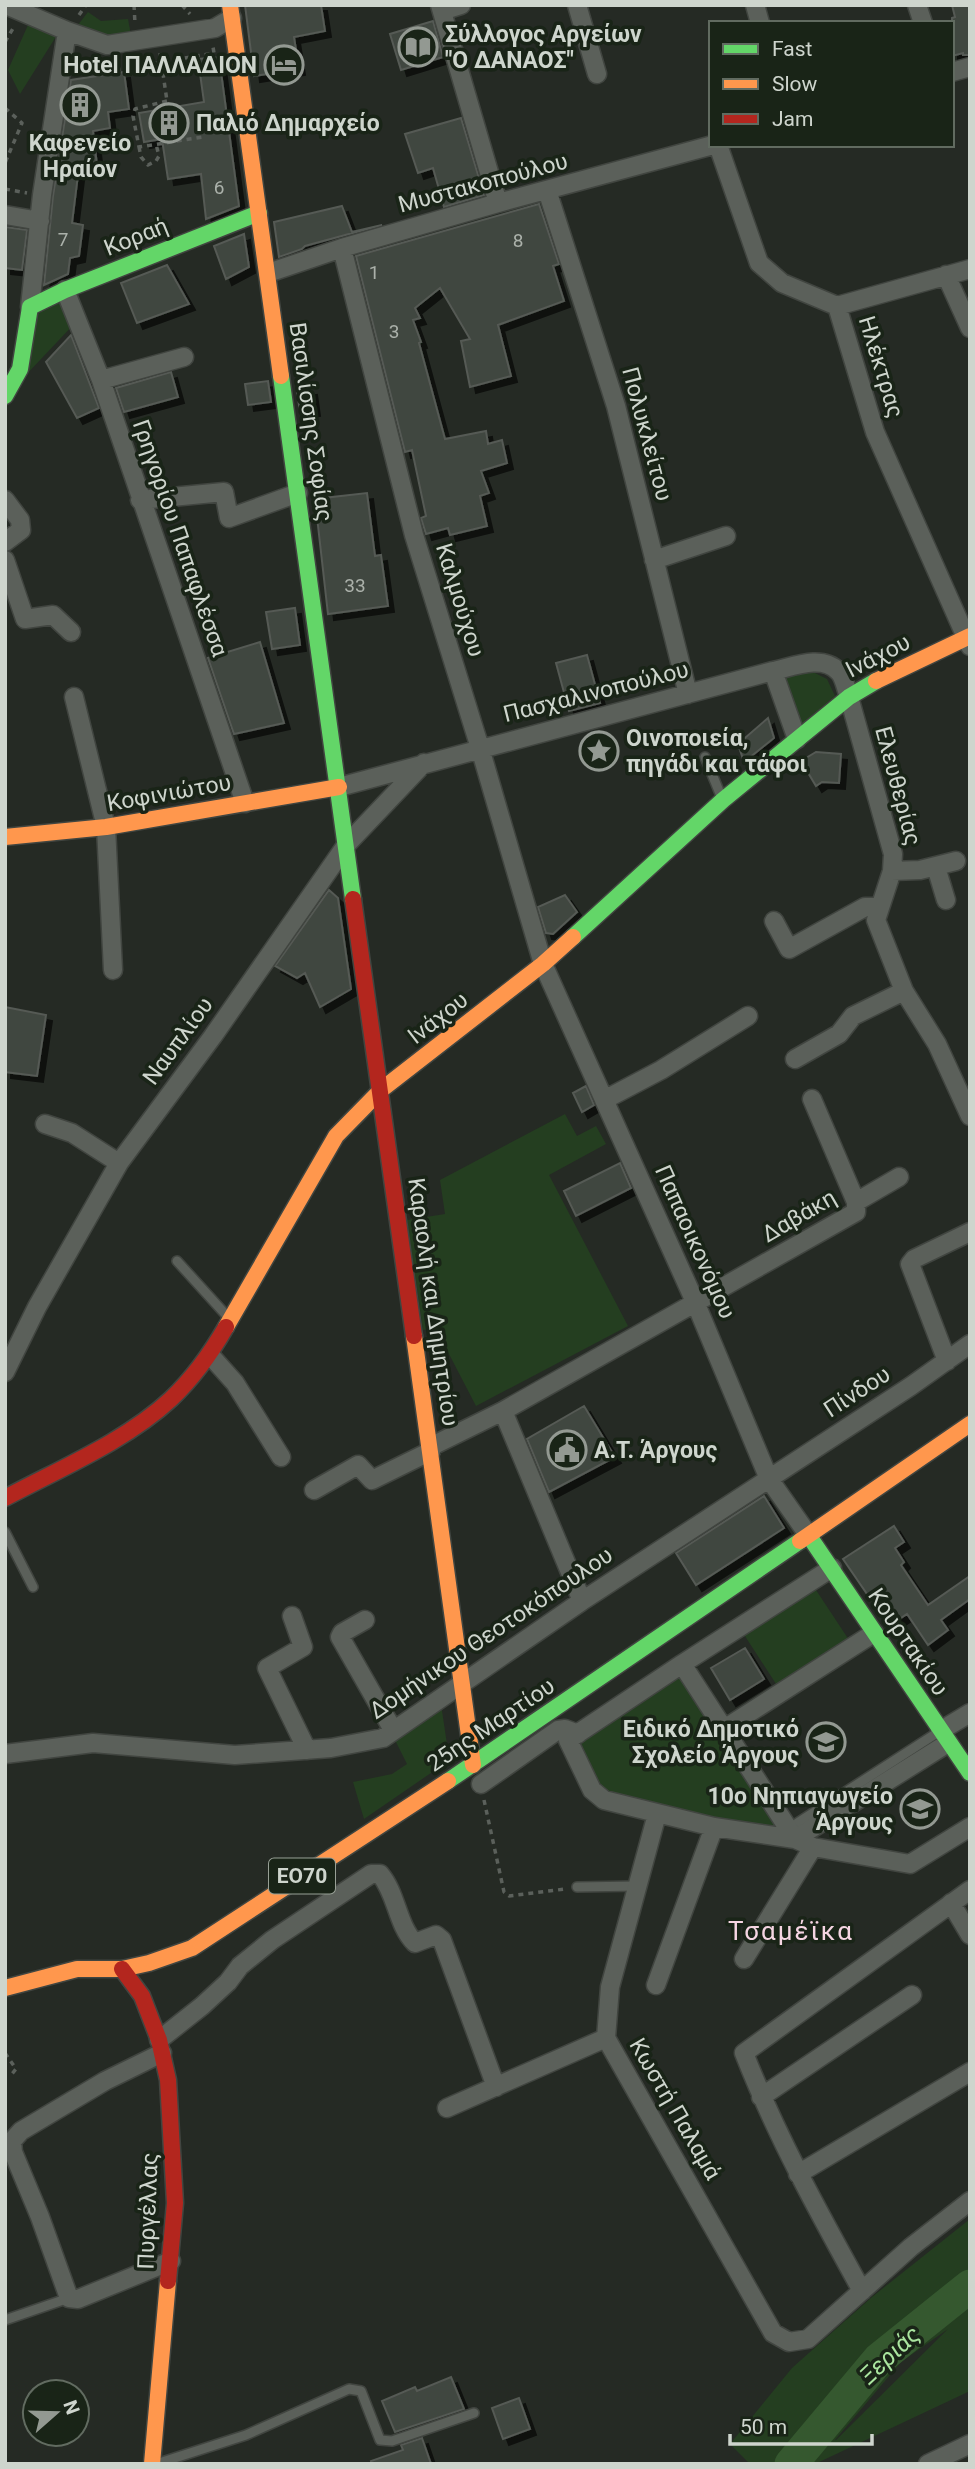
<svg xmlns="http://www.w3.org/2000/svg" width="975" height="2469" viewBox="0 0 975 2469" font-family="Roboto,sans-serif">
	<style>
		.green { fill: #243e20; fill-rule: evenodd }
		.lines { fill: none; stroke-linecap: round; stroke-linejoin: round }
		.river { stroke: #35582f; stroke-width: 33 }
		.building { fill: #414640; stroke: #555a54; stroke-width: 2; filter: url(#shadow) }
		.lane-casing { stroke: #414540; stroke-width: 12 }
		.street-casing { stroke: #414540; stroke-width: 21 }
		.fast-casing { stroke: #414540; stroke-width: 19 }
		.slow-casing { stroke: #414540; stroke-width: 19 }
		.jam-casing { stroke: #414540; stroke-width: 19 }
		.path { stroke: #5b605b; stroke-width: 3.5; stroke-dasharray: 5 5; stroke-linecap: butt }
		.lane { stroke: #5b605a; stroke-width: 9 }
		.street { stroke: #5b605a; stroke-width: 18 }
		.fast { stroke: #63d668; stroke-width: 16 }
		.slow { stroke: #ff974d; stroke-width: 16 }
		.jam { stroke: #b3261e; stroke-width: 16 }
		.labels { text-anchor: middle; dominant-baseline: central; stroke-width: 7; stroke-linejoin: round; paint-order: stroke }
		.number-label { font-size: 19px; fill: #abb1aa }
		.shield { fill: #192417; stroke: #98a096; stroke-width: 2 }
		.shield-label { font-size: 21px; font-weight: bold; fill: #ced5cd }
		.poi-label { font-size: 23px; font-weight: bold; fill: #ced5cd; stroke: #192417; text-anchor: start }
		.street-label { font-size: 23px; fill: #ced5cd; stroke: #192417 }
		.water-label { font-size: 24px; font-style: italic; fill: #aae59f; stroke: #192417 }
		.quarter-label { font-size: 26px; letter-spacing: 2px; fill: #f5d5e2; stroke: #192417 }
	</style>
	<defs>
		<filter id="shadow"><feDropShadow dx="6" dy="6" stdDeviation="0" flood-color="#0009"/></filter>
	</defs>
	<rect width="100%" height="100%" fill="#252a24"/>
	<path class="green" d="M88,12l13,9 27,-2 3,16 -27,5 -30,-10z
		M28,25l29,10 -37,59 -12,-24z
		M64,295l12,27 -52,55 10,-60z
		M813,672l14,7 8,17 -39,34 -18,-54z
		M565,1114l12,22 19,-10 10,18 -57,31 79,151 -152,80 -40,-77 -13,1 -16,-110 38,-6 -5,-34z
		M814,1587l35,53 -71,47 -35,-54z
		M681,1675l103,158c-31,-6 -171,-29 -187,-47 -9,-10 -15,-30 -21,-43z
		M441,1704l7,47 -4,13 -80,55 -11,-37 39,-8 15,-10 -13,-26z
		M970,2219v172l-155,73h-65l-20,-20 62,-76 80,-71zM948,2329l-112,111h-1l66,-78z"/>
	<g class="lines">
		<path class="river" d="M791,2464l88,-105 91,-73"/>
	</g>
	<path class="building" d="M245,5h76l4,26 -31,6 5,32 -45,7z
		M952,5h18v50h-7v-2l-11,3v-38l3,-1z
		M433,21l10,36 -42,13 -11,-36z
		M219,57l20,149 -33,13 -5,-45 -33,5 -6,-40 -18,3 -5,-29 65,-11 -6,-43z
		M124,72l5,37 -21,3 2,16 -17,3 4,34 -18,2 -7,56 11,2 -4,31 -9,2 -2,16 -24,11 9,-89 18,-116z
		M461,118l23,77 -40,12 -11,-39 -15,5 -13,-39z
		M539,204l20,60 -6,2 11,35 -66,24 13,51 -41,11 -9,-46 9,-2 -30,-51 -25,20 5,10 -7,2 8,22 -2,1 26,96 41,-8 2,13 14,-4 5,23 -26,8 8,22 -9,3 7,30 -37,9 -2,-7 -22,6 -5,-16 5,-2 -14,-66 -7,2 -49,-196z
		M342,206l10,26 30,-7 -77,21 -3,3 -23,8 -5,-35z
		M5,227l22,3 -5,40 -17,-2z
		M244,234l5,33 -23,12 -12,-33z
		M167,265l22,39 -52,19 -16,-40z
		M71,335l28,73 -22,10 -31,-56z
		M171,372l7,25 -54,15 -8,-24z
		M268,381l3,21 -23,3 -3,-21z
		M311,389l3,21 -14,2 -3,-21z
		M367,493l8,63 6,-1 7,51 -60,8 -13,-115z
		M295,608l5,37 -28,4 -6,-37z
		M260,642l24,81 -50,11 -26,-76z
		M587,655l13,48 -31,8 -13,-48z
		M768,718l6,20 -30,24 -6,-18z
		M816,752l25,2 -2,29 -17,-1 -6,4 -15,-25z
		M329,890l9,8 13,91 -31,18 -15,-34 -8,5 -22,-12z
		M565,895l12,17 -24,22 -7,-1 -8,-26z
		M5,1007l41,8 -9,61 -32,-4z
		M586,1086l8,19 -12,7 -9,-19z
		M620,1163l11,25 -55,28 -12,-25z
		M584,1406l31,51 -66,35 -22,-53z
		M764,1496l20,32 -88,57 -20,-32z
		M894,1526l10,16 -9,6 9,14 -3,3 27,40 42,-29v23l-29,21 7,10 -20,15 -21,-31 -18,12 -46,-67z
		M745,1648l19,31 -34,21 -19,-32z
		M451,2377l13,32 -69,23 -13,-31 33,-14 2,4z
		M519,2398l11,31 -27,10 -11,-31z
		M422,2438l9,26h-59l-1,-3 32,-11 -2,-5z"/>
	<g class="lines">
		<g class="lane-casing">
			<path id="lane" d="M705,757l16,39
				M177,1261l50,55
				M5,1532l28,55
				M788,1829l152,-98
				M577,1887l61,-1
				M5,2320l64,-22
				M156,2464l90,-29 103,-46 12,2 19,49 12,1 82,-28"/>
		</g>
		<g class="street-casing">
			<path id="street" d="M6,5l61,26 40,14 108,-17 17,-10
				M440,5l58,198
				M577,5l20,69
				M755,5l5,18
				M917,5l6,18
				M442,11l19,-6
				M952,72l18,-5
				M718,145l41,118 23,20 55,23 38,126 95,214
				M547,190l69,216 72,288
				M5,215l35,6
				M342,248l72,287 66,213 63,216 153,340 73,175 40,57
				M268,273l74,-25 156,-45 215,-58
				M946,275l24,53
				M65,290l36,90 144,423
				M837,306l133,-37
				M30,307l12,-112 25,-164
				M101,380l83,-23
				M5,500l15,20 1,10 -16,12
				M140,500l84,-8 5,26 69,-25
				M5,560l20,59 28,-4 18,17
				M654,560l72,-24
				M773,671l24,68
				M74,697l32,130 7,143
				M339,787l434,-116c19,-4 49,-17 65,0 6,5 8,18 11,26l44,157 -1,17 -16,49 28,71 33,53 33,72
				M936,867l10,33
				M892,871l28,-1 36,-9
				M774,921l15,28 76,-42h14
				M795,1059l44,-25 14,-18 51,-25
				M604,1100l57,-30 87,-54
				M45,1124l27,9 47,30
				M856,1202l43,-25
				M210,1355l25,28 46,74
				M947,1361l-37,-97 4,-5 56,-27
				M5,1372l32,-65 82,-144 94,-127 134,-192 77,-81
				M503,1411l79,190
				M430,1447l73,-36 353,-199v-10l-44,-103
				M314,1490l44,-25 14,15 59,-29
				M832,1568l-150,96 113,175 153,-96
				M292,1616l11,31 -36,21 40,82
				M365,1620l-23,13 -2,4 53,93
				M682,1664l-114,76 24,50 12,10 110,27 81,12 18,8 97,17 60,-37
				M724,1729l150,-96
				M940,1731l30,-18
				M5,1754l88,-11 142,12 96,-7 52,-10 199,-137 329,-215 59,-42
				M481,1784l77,-54 7,-1 13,5
				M657,1814l-47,173 -4,51 167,295 16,9 19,-3 103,-92 59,-46
				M951,1903l19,32
				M744,1959l69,-112
				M656,1985l58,-158
				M159,2040l43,-34 26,-24 12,-16 32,-26 99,-66h9c17,20 17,51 35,69l21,-8 6,5 54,147
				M162,2053l-57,28 -84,50 -9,10 1,11 27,65 29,81 9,1 93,-38
				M761,2097l151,-102
				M447,2108l159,-70
				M798,2174l172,-102
				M862,2291c-43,-78 -86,-156 -118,-238l226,-163
				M928,2464l42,-20"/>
		</g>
		<g class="fast-casing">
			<path id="fast" d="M281,376l72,523
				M5,396l15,-27 10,-62 35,-17 194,-77
				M573,937l150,-137 126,-103 27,-16
				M809,1536l161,237
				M448,1781l352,-240"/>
		</g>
		<g class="slow-casing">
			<path id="slow" d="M230,5l51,371
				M876,681l94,-45
				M5,837l101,-10 233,-40
				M226,1327l110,-191 45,-46 162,-126 30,-27
				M414,1336l59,429
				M800,1541l170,-117
				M5,1988l72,-19h45l27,-6 43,-15 256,-167
				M152,2464l16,-183"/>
		</g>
		<g class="jam-casing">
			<path id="jam" d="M353,899l61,437
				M5,1498c54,-29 121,-57 166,-99 22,-21 40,-46 55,-72
				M122,1969l20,27 17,44 9,40 7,123 -7,78"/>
		</g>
		<path class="path" d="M134,5l1,19
			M182,5l8,9
			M79,15l7,-10
			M5,42l10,-17
			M160,53l8,55
			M115,60l1,10 98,-17 -1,-6
			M167,101l-32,8 -2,7 6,31 64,-10
			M5,108l17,15 -17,40
			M139,147l2,10 7,8 8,-4 3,-5 -3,-12
			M5,189l22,4
			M484,1800l20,92 5,4 56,-7
			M5,2053l11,16 -5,6"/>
		<use href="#lane" class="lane"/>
		<use href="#street" class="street"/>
		<use href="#fast" class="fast"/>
		<use href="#slow" class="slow"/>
		<use href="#jam" class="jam"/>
	</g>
	<defs>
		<g id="library-ring" transform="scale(2.0125)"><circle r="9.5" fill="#192417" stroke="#939992" stroke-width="1.5"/><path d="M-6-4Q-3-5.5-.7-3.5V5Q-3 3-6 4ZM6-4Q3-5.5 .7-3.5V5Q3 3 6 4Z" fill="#939992"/></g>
		<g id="hotel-ring" transform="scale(2.0125)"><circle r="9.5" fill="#192417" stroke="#939992" stroke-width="1.5"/><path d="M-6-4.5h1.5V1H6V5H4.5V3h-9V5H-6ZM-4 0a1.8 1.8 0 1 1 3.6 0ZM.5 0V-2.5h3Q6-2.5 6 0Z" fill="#939992"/></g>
		<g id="building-ring" transform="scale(2.0125)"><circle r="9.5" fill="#192417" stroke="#939992" stroke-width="1.5"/><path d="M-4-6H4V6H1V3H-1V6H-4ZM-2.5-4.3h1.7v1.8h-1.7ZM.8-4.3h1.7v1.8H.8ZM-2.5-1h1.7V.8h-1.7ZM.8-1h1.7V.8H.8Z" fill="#939992"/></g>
		<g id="sight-ring" transform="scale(2.0125)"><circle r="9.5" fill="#192417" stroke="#939992" stroke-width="1.5"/><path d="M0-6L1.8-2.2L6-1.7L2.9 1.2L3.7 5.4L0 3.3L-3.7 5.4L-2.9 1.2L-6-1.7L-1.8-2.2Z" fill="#939992"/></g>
		<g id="civic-ring" transform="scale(2.0125)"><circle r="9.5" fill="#192417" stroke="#939992" stroke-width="1.5"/><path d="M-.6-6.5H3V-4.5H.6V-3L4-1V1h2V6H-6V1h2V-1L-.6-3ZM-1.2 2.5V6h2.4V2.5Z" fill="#939992"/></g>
		<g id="school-ring" transform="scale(2.0125)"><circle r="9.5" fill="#192417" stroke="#939992" stroke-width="1.5"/><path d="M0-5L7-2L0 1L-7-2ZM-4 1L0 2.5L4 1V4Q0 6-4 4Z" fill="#939992"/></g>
	</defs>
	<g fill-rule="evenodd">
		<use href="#library-ring" x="418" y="47"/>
		<use href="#hotel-ring" x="284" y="65"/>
		<use href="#building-ring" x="80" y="105"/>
		<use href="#building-ring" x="169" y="123"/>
		<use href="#sight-ring" x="599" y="751"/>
		<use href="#civic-ring" x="567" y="1450"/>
		<use href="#school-ring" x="826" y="1742"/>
		<use href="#school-ring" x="920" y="1809"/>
	</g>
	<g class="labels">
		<g class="number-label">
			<text x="219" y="187">6</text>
			<text x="63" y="239">7</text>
			<text x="518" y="240">8</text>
			<text x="374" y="272">1</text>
			<text x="394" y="331">3</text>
			<text x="355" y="585">33</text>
		</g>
		<rect class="shield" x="269" y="1858.5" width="66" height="35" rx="5"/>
		<g class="shield-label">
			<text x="302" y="1876">ΕΟ70</text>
		</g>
		<g class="poi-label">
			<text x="445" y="34">Σύλλογος Αργείων<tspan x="445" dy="26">"Ο ΔΑΝΑΟΣ"</tspan></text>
			<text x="257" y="65" text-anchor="end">Hotel ΠΑΛΛΑΔΙΟΝ</text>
			<text x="196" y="123">Παλιό Δημαρχείο</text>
			<text x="80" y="143" text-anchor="middle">Καφενείο<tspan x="80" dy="26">Ηραίον</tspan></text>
			<text x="626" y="738">Οινοποιεία,<tspan x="626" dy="26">πηγάδι και τάφοι</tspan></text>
			<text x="594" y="1450">Α.Τ. Άργους</text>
			<text x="799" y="1729" text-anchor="end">Ειδικό Δημοτικό<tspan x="799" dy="26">Σχολείο Άργους</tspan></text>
			<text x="893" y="1796" text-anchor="end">10ο Νηπιαγωγείο<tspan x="893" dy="26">Άργους</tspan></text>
		</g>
		<g class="street-label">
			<text transform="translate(483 183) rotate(-15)">Μυστακοπούλου</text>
			<text transform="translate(136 237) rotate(-22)">Κοραή</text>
			<text transform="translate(881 367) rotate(73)">Ηλέκτρας</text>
			<text transform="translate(311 422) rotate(82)">Βασιλίσσης Σοφίας</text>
			<text transform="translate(647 434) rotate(75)">Πολυκλείτου</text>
			<text transform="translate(180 538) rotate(71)">Γρηγορίου Παπαφλέσσα</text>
			<text transform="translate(460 600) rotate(73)">Καλμούχου</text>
			<text transform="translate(878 656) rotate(-27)">Ινάχου</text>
			<text transform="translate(596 692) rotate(-14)">Πασχαλινοπούλου</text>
			<text transform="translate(898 786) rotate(75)">Ελευθερίας</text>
			<text transform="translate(169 793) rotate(-10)">Κοφινιώτου</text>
			<text transform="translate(438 1018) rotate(-38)">Ινάχου</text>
			<text transform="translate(178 1041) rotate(-54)">Ναυπλίου</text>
			<text transform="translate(799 1216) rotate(-30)">Δαβάκη</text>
			<text transform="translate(695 1242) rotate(66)">Παπαοικονόμου</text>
			<text transform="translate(433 1302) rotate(82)">Καραολή και Δημητρίου</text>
			<text transform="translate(857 1392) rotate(-33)">Πίνδου</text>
			<text transform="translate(491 1633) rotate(-34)">Δομήνικου Θεοτοκόπουλου</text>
			<text transform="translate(908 1642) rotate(56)">Κουρτακίου</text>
			<text transform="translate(491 1725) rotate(-34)">25ης Μαρτίου</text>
			<text transform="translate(675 2109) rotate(60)">Κωστή Παλαμά</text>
			<text transform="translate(148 2211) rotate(-88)">Πυργέλλας</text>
		</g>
		<g class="water-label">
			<text transform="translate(890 2355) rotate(-43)">Ξεριάς</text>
		</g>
		<g class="quarter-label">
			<text x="791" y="1931">Τσαμέϊκα</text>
		</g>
	</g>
	<rect width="975" height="2469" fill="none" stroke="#ced5cd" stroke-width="14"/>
	<rect x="709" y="21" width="245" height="126" fill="#192417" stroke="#616b60" stroke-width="2"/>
	<rect x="723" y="44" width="35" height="10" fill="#63d668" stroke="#616b60" stroke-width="2"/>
	<text x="772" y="56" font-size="21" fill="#ced5cd">Fast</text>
	<rect x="723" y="79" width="35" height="10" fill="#ff974d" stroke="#616b60" stroke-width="2"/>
	<text x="772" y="91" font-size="21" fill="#ced5cd">Slow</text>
	<rect x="723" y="114" width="35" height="10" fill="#b3261e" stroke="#616b60" stroke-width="2"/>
	<text x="772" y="126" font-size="21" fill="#ced5cd">Jam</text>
	<g transform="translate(56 2413) rotate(70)"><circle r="33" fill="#192417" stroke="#616b60" stroke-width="2"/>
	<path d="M0-5L12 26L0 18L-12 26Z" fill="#939992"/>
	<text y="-10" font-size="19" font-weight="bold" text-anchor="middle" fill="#ced5cd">N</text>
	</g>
	<path d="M730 2434v10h142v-10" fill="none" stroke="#ced5cd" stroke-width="3.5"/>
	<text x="740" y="2434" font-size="21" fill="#ced5cd" stroke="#192417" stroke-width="5" paint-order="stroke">50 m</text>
</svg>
